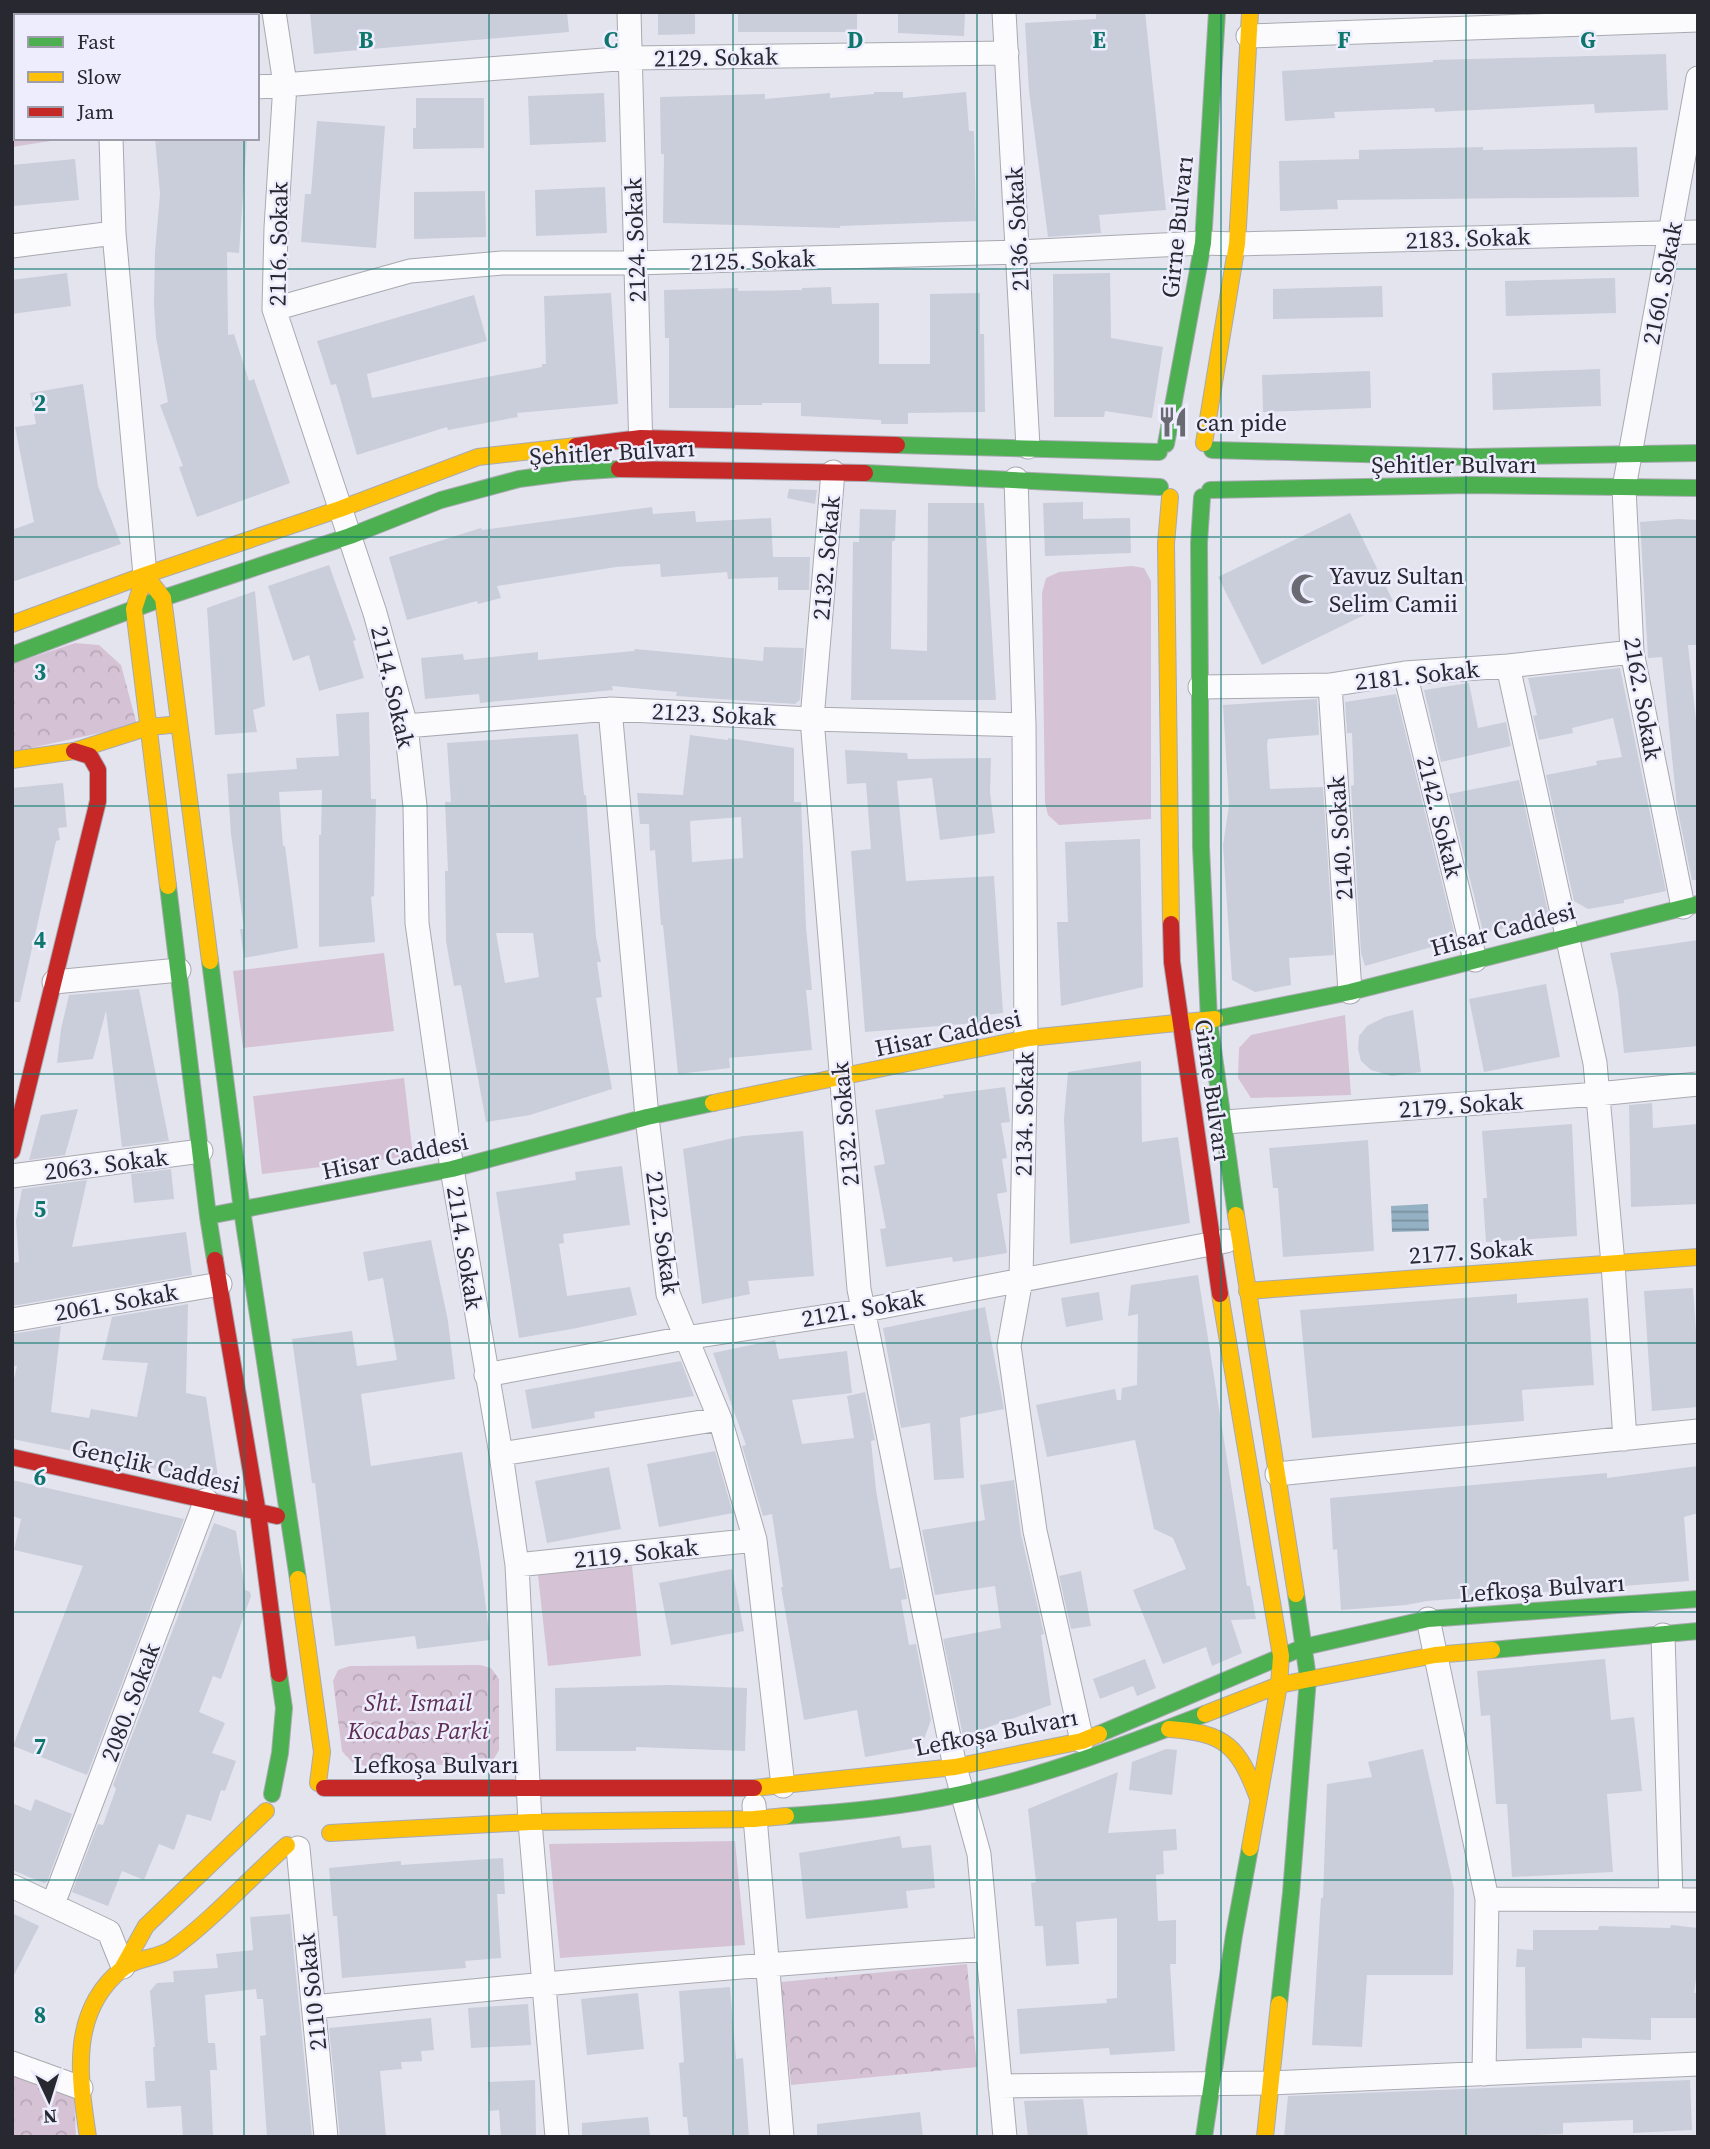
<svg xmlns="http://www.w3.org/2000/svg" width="1710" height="2149" viewBox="0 0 1710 2149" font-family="'Source Serif 4',serif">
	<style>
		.grass { fill: #d6c2d5 }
		.forest { fill: url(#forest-crowns) }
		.water { fill: url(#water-rules) }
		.building { fill: #caceda; fill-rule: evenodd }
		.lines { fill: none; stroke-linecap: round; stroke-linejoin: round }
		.street-casing { stroke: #a9a9b1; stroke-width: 25 }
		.fast-casing { stroke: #a9a9b1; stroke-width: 18 }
		.slow-casing { stroke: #a9a9b1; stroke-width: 18 }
		.jam-casing { stroke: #a9a9b1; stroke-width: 18 }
		.street { stroke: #fbfbfd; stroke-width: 23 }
		.fast { stroke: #4caf50; stroke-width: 16 }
		.slow { stroke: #ffc107; stroke-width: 16 }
		.jam { stroke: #c62828; stroke-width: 16 }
		.grid { fill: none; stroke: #0f766e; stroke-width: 2; stroke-opacity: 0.55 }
		.labels { text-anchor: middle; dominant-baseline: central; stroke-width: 5; stroke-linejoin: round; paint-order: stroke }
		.street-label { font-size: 24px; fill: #282830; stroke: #ededfd }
		.poi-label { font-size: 24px; fill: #282830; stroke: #ededfd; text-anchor: start }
		.park-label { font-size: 24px; font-style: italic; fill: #5f2f53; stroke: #ededfd }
		.grid-label { font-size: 23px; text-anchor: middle; font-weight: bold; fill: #0f766e; stroke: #ededfd; stroke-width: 5; stroke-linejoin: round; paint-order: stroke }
	</style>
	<defs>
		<pattern id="forest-crowns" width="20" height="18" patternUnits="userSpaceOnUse" patternTransform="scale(1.75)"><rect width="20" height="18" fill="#d6c2d5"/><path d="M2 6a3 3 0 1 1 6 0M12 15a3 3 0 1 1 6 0" fill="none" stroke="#b8a7b7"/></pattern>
		<pattern id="water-rules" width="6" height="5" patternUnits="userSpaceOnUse" patternTransform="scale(1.75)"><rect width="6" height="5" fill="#94b0c3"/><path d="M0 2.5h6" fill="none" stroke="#798f9f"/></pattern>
	</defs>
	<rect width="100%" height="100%" fill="#e4e4ef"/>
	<path class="grass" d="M1132,566l12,2 7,13v238l-92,6 -11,-10 -3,-12 -3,-210 4,-15 13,-6z
		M384,953l10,78 -151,17 -10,-77z
		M1345,1015l6,80 -100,3 -13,-20 1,-30 12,-13z
		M404,1078l9,78 -151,18 -9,-78z
		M632,1565l9,91 -93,10 -10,-91z
		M735,1841l10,104 -185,13 -11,-114z"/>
	<path class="forest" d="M12,58h4v80h54l-58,9z
		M75,643l24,2 22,20 16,60 -125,27v-88z
		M480,1665l11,3 8,11v71l-8,14 -126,2 -13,-4 -10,-11 -9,-70 5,-11 12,-4z
		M967,1964l10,103 -186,18 -10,-103z
		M12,2073l62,22 2,42h-64z"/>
	<path class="water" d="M1428,1204l1,27 -37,1 -1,-26z"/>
	<path class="building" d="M310,12h257l2,20 -255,22z
		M658,12h37v22l-37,1z
		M738,12h119v20h-119z
		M898,12h67l-1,24 -66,-3z
		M1096,12h49l21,198 -67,5 2,18 -53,4 -19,-146 -4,-68 71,-4z
		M1666,54l2,56 -73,3 -1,-9 -159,8 -1,-4 -100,4 1,6 -50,3 -3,-50 151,-9v-2z
		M874,92h29v6l63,-6 3,39h5l2,90 -136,5v2l-177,-5 1,-69h-3l-1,-57 105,-3v5l65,-6v5l44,-4z
		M604,93l2,49 -76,3 -2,-49z
		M416,98h68v50l-71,1v-21h3z
		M317,121l68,5 -9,122 -75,-6 4,-48h6z
		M155,138h92l-8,115 -12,-1 1,83 6,-1 15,47 5,-2 36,104 -93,34 -18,-50 4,-1 -23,-61 8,-3 -12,-65 -2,-33 1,-52 5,-58z
		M1483,147v3l154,-3 2,50 -302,3 1,9 -58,2 -1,-50 80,-2v-9z
		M75,159l4,41 -66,6 -1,-41z
		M605,187l2,46 -71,3 -1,-46z
		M485,191l1,46 -72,2v-47z
		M67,273l4,33 -59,8v-34z
		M1110,273l1,65 52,9 -11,71 -47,-7 -1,6h-50l-1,-143z
		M1615,278l1,35 -110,3 -1,-35z
		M1382,286l1,31 -110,2v-30z
		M831,287l1,17 47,-1v61h51v-70l50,-1v41h4l1,78 -77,1v11h-27v-4l-80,-4v-13h-39v2h-27v3h-66v-70h-4l-1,-48 74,-2v3l64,-1v-2z
		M611,293l7,111 -101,9 1,4 -70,13 -1,-3 -90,28 -21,-71 -5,1 -14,-44 157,-46 13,46 -120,33 5,24 170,-31v-3h4l-2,-68z
		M1600,369l1,37 -108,4 -1,-37z
		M1370,371l1,37 -108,4 -1,-37z
		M83,384l15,102 23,58 -109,38v-52l22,-8 -19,-95 21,-3 -6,-31z
		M789,489l28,1 -2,14 -28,-6z
		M1083,502v17l47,-1 1,35 -86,3 -2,-53z
		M928,503h56l12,197h-145l2,-158h6l1,-33 36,1 -1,31h-3l-1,108 36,2z
		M652,507l1,7 42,-3 1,11 75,-4 2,39h37l-1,33h-31v-13l-50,2 -1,-7 -66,5 -1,-13 -44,3 -119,19 4,12 -23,6 -1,-3 -70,19 -18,-63 92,-29 1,2z
		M1350,513l43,88 -131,64 -44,-88z
		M1678,519l20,1v125h-10l10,95v140h-6l-15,-73 -15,-150 -14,1 -8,-136z
		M329,565l27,75 -3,1 11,37 -45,13 -10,-36 -16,6 -25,-75z
		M255,591l10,115 -12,4 4,22 -42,3 -8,-127z
		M764,647l40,1 -4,52 -5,4 -119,-8 1,-4 -65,-6 1,4 -133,13 -1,-9 -54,5 -4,-41 42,-4 1,6 74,-8v8l96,-9 1,-2 128,12z
		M1620,668l46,223 -42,9v3l-36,6 -14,-8 -28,-126 51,-10 -1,-4 26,-4 -9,-39 -41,10 1,5 -34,7 -6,-24 4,-1 -9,-37z
		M1469,683l9,45 28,-6 5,24 -70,16 -17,-72z
		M1396,694l60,246 -91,26 -4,-13 -10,-167 3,-1 -2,-52h-5l-2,-31z
		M1317,699l2,36 -51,4 -1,6 3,44 53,-2 11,168 -45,3 2,27 -36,7 -23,-12 -9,-135 6,-40 -6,-100z
		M369,712l2,87h5l-2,97 -3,1 4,45 -56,5v-112h2l1,-45 -43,2 4,54h2l13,102 -54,10 -4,-29h4l-13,-95 -4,-60 70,-5 -1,-11 43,-2 -3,-42z
		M578,734l6,61h2l10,142 5,25h-4l5,35 -6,1 16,91 -82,26 -44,7 -25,-137 -7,1 -8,-45 -1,-70h3l-3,-69h6l-4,-59zM496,933h37l6,44 -34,6z
		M690,735l38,5v-2l66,10v54h7l5,125 6,63h-6l6,60 -83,8 1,10 -52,6 -15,-149h-2l-6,-75 -5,1 -1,-27h-9l-3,-31 46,2zM741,817l2,41 -51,4 -2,-41z
		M845,750l62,3 1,6 83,-1 -1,34 5,41 -55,7 -8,-62 -35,3 9,100 88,-5 9,137 -17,2 1,7 -122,10 -14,-181 20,-2 -5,-66 -19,1z
		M1519,780l30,137 -64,16 -2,-1 -34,-138z
		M63,783l4,44 -9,1 2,12 -4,1 -36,161h-8v-214z
		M1140,839l3,148 -82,19 -4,-84h11l-3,-80z
		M1698,940v106l-74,7 -6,-61 -8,-39z
		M1546,984l14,73 -76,15 -15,-73z
		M139,989l30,152 -47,6 -16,-136 -13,48 -36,4 4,-34 8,-34z
		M1413,1010l8,62 -29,4 -21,-6 -10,-9 -3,-12 1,-13 8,-10 18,-9z
		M1141,1061l1,81 36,-5 12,86 -120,21 -6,-125 4,-47z
		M1005,1087l5,35 -9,1 6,35 -5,1 5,33 -10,2 10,59 -54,9 -1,-5 -66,10 -6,-38 6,-1 -12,-62 11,-2 -10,-54 69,-12 -1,-3z
		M1652,1103l1,25 45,-4v80l-67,3 -2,-102z
		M78,1109l-13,46 -36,5 12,-45z
		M1572,1124l5,112 -91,6 -3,-44h4l-5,-67z
		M803,1131l11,145 -66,5 2,13 -48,10 -19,-155 60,-13z
		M1368,1140l6,111 -91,6 -5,-69h-5l-4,-40z
		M622,1166l8,59 -67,9 1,9 -5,1 8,52 63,-9 7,28 -60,13 -58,10 -23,-146 80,-12 -1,-8z
		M171,1169l3,30 -40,4 -3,-29z
		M87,1180l-15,67 114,-15 6,43 -180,31v-43l7,-1 -3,-41 6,-32z
		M431,1240l17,81 7,58 -94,15 10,72 91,-14 17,99 11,89 -73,9 -2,-13 -80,10 -20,-163h-3l-20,-144 60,-8 5,35 40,-6 -14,-82 -15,3 -5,-29z
		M1198,1275l49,311h3l6,33 -25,1 11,33 -30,13 -6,-19 -43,17 -30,-74 53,-21 -13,-31 -19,-9 -19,-89 -88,17 -11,-52 79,-16 2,11h4l1,-12 15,-3 1,-71 -10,2 3,-31z
		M1693,1288l5,73v46l-46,4 -8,-120z
		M1099,1292l4,28 -37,7 -5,-29z
		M1517,1294v9l71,-5 6,87 -72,5 2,31 -212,17 -12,-128z
		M188,1304l-2,89 20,4 12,79 -8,6 -82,-20 -116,-23v-51l5,-22h-5v-32l49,-8 -10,86 38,6 2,-9 46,8 11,-54 -46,-3 10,-43z
		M985,1307l19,102 -44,9 4,60 -30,2 -4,-57 -29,5 -18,-100z
		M775,1340l4,19 68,-8 5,42 -60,7 10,44 52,-6 -7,-42 18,-4 10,48 -4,1 5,49 14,79 11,-2 6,32 -6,1 8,45 7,-1 15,76 -10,27 -56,10 -8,-47 -53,10 -23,-133h2l-11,-73 -9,2 -21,-70 4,-1 -33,-92z
		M681,1361l13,35 -100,16 1,6 -63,11 -7,-39z
		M715,1451l18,62 -74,14 -12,-63z
		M1698,1466v47l-14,4 5,64 -262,20 -21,4 -65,5 -4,-61 -4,1 -3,-52 277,-25v5z
		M609,1467l12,62 -74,14 -12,-62z
		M12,1480l172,39 -97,256 -74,-29 70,-180 -69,-16 7,-31 -9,-3z
		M1014,1480l7,54 23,100 -3,1 10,70 -88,31 -20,-97 58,-11 -6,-42 -60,9 -13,-65 63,-10 -5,-35z
		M214,1523l22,8 9,59 5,2 1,4 -30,83 -8,-3 -14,36 26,11 -13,30 24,8 -11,30 -4,-1 -10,31 -24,-7 -13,36 -15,-6 -15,36 -22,-9 -14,35 -36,-14 26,-68 5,1 13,-36 -3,-4z
		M732,1569l12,62 -73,14 -12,-62z
		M1081,1571l10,55 -20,3 -12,-53z
		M1145,1659l11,29 -19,8 -4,-10 -33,13 -7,-20z
		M1605,1659l6,61 23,-3 8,74 -35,3 6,78 -101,5 -5,-73h-11l-6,-89 -9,1 -4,-45z
		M670,1685l77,3 -2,63 -109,-4v4h-80l-1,-63z
		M1166,1749l11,1 -5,45 -43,-5 3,-28z
		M1423,1749l31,140 -1,86h-86l-5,72 -50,-2 9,-147h2l4,-114 45,-7 -4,-15z
		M1118,1772l-10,61 68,-4 1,21 -14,1 1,23 -8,1 2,46 18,-1v44h-6l5,87 -65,4 -1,-7 -89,6 -3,-45 90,-6 -1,-4 11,-1v-80l-41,4 3,42 -33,2 -3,-40h-8l-4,-43 5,-1 -8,-73z
		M35,1799l37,15 -25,68 -3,1 -32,-13v-67l19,8z
		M900,1836l2,12 29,-3 4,43 -29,3 2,17 -102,11 -7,-66z
		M503,1858l2,36h-8l4,64 -36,3 1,7 -124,10 -5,-62h-4l-4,-48 72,-7v4z
		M12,1913l27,13 -27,53z
		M290,1914l22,223h-45l-7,-101 6,-1 -3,-36h-6l-1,-10 -51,6 3,48h7l2,27h-7l3,67h-30l-2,-31 -34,2 -2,-27h10l-2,-34h2l-5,-56 7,-8 17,-1 -1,-11 45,-3 -2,-14 37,-4 -3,-33z
		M1671,1925l27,3v37l-4,28h4v25h-47v22l-69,-2v10l-56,1 -1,-82h-9l1,-18 16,1v-20h65l1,-4 71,2z
		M730,1987l6,72 7,-1 6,79h-60l-2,-20h-4l-2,-28 -2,-26 5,-1 -5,-71z
		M638,1993l6,56 -57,6 -6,-56z
		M528,2004l3,41 -60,3 -3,-40z
		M431,2018l3,32 -13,1 1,10 -21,1 1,7 -22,2 6,66h-46l-11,-109z
		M535,2080l1,57h-35l-2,-27 -9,1 -2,-29z
		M1690,2080l2,50 -59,3v-13l-70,3v11l-85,3h-194l4,-41z
		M1083,2099l5,38h-60l-4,-36z
		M920,2112l3,25h-106v-13z
		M648,2117l2,20h-68v-14z"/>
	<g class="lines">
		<g class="street-casing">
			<path id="street" d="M102,12v4
				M274,12l11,72 -9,144 -2,81 101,304 31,113 9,80 2,117 35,246 49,285 16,111 13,257 27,315
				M629,12l12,439
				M1004,12l24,435
				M1248,36l450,-16
				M257,87l373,-29 377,-5
				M111,138l3,95 31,342
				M12,246l102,-13
				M274,309l136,-38 92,-8h133l383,-11 185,-9 34,1 461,-12
				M833,472l-21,247 47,570 96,478 24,87 26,283
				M1016,479l8,246 2,314 -5,240 -12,67 26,185 47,210
				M1508,666l87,397 18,201 12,175
				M1405,673l70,287
				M1330,685l20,307
				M1200,687l130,-2 75,-12 103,-7 124,-14
				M610,709l37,408 21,177 52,125 35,121 28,246
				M406,726l204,-17 202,10 212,6
				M1683,907l-51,-255 -8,-164 74,-410
				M54,982l125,-12
				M1225,1122l373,-28 100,-10
				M12,1176l189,-25
				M12,1320l208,-36
				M486,1375l199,-37 175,-27 366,-70
				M501,1454l219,-35
				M1277,1474l421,-43
				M517,1565l238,-25
				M1428,1619l59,280 -3,175
				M1663,1635l8,265
				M754,1805l28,332
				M298,1848l28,289
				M12,1886l97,46 14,35
				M1487,1899l211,1
				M53,1904l153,-404
				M314,2007c224,-24 448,-43 673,-58
				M12,2063l69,25
				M1000,2086l270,-3 428,-19"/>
		</g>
		<g class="fast-casing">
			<path id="fast" d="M1166,444l37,-201 14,-231
				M897,445l262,7
				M1212,450l258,7 228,-4
				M865,473l295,14
				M1210,490l262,-5 226,3
				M1202,497l-3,46 2,304 8,173 27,195
				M12,655l151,-57 187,-62 91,-36 78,-21 53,-7 47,-3
				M168,886l40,330 7,44
				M210,961l32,249 56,369
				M1215,1019l135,-27 348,-88
				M208,1216l244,-47 195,-52 66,-14
				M1492,1650l206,-19
				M1099,1734l205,-87 124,-28 270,-20
				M272,1794l8,-41 4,-45 -5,-34
				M786,1816c59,-4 117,-9 175,-22 84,-18 164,-49 244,-80
				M1279,2004l12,-111 17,-215 -12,-84
				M1204,2137l30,-202 16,-87"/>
		</g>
		<g class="slow-casing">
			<path id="slow" d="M1204,443l33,-199 13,-232
				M1170,497l-4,47 5,380
				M145,575l-11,34 34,277
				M145,575l18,23 47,363
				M12,624l133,-49 195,-66 138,-52 98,-11
				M12,760l62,-9 75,-24 21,-2
				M713,1103l316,-65 186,-19
				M1236,1215l60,379
				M1247,1291l451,-34
				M1220,1294l61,362 -2,29 -29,163
				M298,1579l24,173 -4,31
				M1205,1714l74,-29 156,-30 57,-5
				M1169,1729c56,4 69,16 89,69
				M754,1788l201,-21 127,-26 17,-7
				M330,1833l200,-11 224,-3 32,-3
				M123,1967l23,-41 120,-115
				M88,2137c-9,-60 -19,-125 34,-168 15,-12 35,-10 50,-20 41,-30 77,-70 115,-104
				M1265,2137l14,-133"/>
		</g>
		<g class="jam-casing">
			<path id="jam" d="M576,446l65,-8 256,7
				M619,469l246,4
				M1171,924l1,38 48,332
				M12,1151l86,-350v-31l-8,-14 -16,-5
				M215,1260l43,253 21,161
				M12,1457l265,59
				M324,1788h430"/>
		</g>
		<use href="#street" class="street"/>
		<use href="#fast" class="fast"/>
		<use href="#slow" class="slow"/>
		<use href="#jam" class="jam"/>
	</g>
	<path class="grid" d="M244,12v4M489,12v2125M733,12v2125M977,12v2125M1221,12v2125M1466,12v2125M244,138v1999M12,269h1686M12,537h1686M12,806h1686M12,1074h1686M12,1343h1686M12,1612h1686M12,1880h1686"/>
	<defs>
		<g id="restaurant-bare" transform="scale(2.415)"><path d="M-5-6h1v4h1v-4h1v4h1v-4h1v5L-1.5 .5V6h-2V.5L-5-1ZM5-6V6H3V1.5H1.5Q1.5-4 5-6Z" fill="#6a6a73" stroke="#ededfd" stroke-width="2.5" paint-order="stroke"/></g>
		<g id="mosque-bare" transform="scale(2.415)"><path d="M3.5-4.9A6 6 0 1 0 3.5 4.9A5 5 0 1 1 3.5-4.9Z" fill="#6a6a73" stroke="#ededfd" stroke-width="2.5" paint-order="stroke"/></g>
	</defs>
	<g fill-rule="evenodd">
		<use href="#restaurant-bare" x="1173" y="422"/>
		<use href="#mosque-bare" x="1306" y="589"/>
	</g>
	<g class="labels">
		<g class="street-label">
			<text transform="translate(716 57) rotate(-1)">2129. Sokak</text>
			<text transform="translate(1177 227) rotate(-84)">Girne Bulvarı</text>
			<text transform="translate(1017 229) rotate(-93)">2136. Sokak</text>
			<text transform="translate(1468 238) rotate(-2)">2183. Sokak</text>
			<text transform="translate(635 240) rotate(-92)">2124. Sokak</text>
			<text transform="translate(278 244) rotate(-89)">2116. Sokak</text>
			<text transform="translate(753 260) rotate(-2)">2125. Sokak</text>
			<text transform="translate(1662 283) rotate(-79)">2160. Sokak</text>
			<text transform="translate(612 452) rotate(-3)">Şehitler Bulvarı</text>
			<text x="1454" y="464">Şehitler Bulvarı</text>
			<text transform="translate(826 558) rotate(-85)">2132. Sokak</text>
			<text transform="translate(1417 675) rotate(-6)">2181. Sokak</text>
			<text transform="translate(393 687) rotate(77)">2114. Sokak</text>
			<text transform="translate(1643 699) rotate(80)">2162. Sokak</text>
			<text transform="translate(714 714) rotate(3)">2123. Sokak</text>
			<text transform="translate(1440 817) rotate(76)">2142. Sokak</text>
			<text transform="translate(1340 838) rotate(-94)">2140. Sokak</text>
			<text transform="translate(1503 929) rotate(-15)">Hisar Caddesi</text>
			<text transform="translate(948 1033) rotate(-12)">Hisar Caddesi</text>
			<text transform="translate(1213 1090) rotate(82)">Girne Bulvarı</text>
			<text transform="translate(1461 1105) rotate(-4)">2179. Sokak</text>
			<text transform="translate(1024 1114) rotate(-89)">2134. Sokak</text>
			<text transform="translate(845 1124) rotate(-95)">2132. Sokak</text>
			<text transform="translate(395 1156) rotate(-12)">Hisar Caddesi</text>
			<text transform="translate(106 1164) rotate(-7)">2063. Sokak</text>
			<text transform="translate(663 1233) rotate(82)">2122. Sokak</text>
			<text transform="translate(465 1248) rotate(81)">2114. Sokak</text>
			<text transform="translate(1471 1251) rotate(-4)">2177. Sokak</text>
			<text transform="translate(116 1302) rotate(-10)">2061. Sokak</text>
			<text transform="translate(863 1308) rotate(-10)">2121. Sokak</text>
			<text transform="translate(156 1466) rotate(13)">Gençlik Caddesi</text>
			<text transform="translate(636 1553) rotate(-6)">2119. Sokak</text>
			<text transform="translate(1542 1588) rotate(-4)">Lefkoşa Bulvarı</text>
			<text transform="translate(130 1702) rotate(-69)">2080. Sokak</text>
			<text transform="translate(996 1732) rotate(-11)">Lefkoşa Bulvarı</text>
			<text x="436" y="1764">Lefkoşa Bulvarı</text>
			<text transform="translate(312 1992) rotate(-96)">2110 Sokak</text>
		</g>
		<g class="poi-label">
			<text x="1196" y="422">can pide</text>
			<text x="1329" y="575">Yavuz Sultan<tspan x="1329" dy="28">Selim Camii</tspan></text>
		</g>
		<g class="park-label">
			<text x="418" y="1702">Sht. Ismail<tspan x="418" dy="28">Kocabas Parki</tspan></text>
		</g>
	</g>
	<g class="grid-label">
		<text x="366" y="48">B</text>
		<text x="611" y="48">C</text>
		<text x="855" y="48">D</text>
		<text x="1099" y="48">E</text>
		<text x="1344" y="48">F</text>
		<text x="1588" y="48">G</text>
		<text x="40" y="411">2</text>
		<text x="40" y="680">3</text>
		<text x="40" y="948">4</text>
		<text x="40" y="1217">5</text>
		<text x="40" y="1485">6</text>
		<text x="40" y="1754">7</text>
		<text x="40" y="2023">8</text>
	</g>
	<rect width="1710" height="2149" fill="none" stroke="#282830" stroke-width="28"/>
	<rect x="14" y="14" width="245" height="126" fill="#ededfd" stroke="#9e9eab" stroke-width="2"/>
	<rect x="28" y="37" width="35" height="10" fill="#4caf50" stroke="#9e9eab" stroke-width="2"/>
	<text x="77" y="49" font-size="21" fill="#282830">Fast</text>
	<rect x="28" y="72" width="35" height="10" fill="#ffc107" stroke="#9e9eab" stroke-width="2"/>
	<text x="77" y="84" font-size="21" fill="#282830">Slow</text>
	<rect x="28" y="107" width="35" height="10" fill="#c62828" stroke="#9e9eab" stroke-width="2"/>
	<text x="77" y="119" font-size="21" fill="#282830">Jam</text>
	<g transform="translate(49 2100) rotate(176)" stroke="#ededfd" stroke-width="5" paint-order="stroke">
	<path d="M0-5L12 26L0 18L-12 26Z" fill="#282830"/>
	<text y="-10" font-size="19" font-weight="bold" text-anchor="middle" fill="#282830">N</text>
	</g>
</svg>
